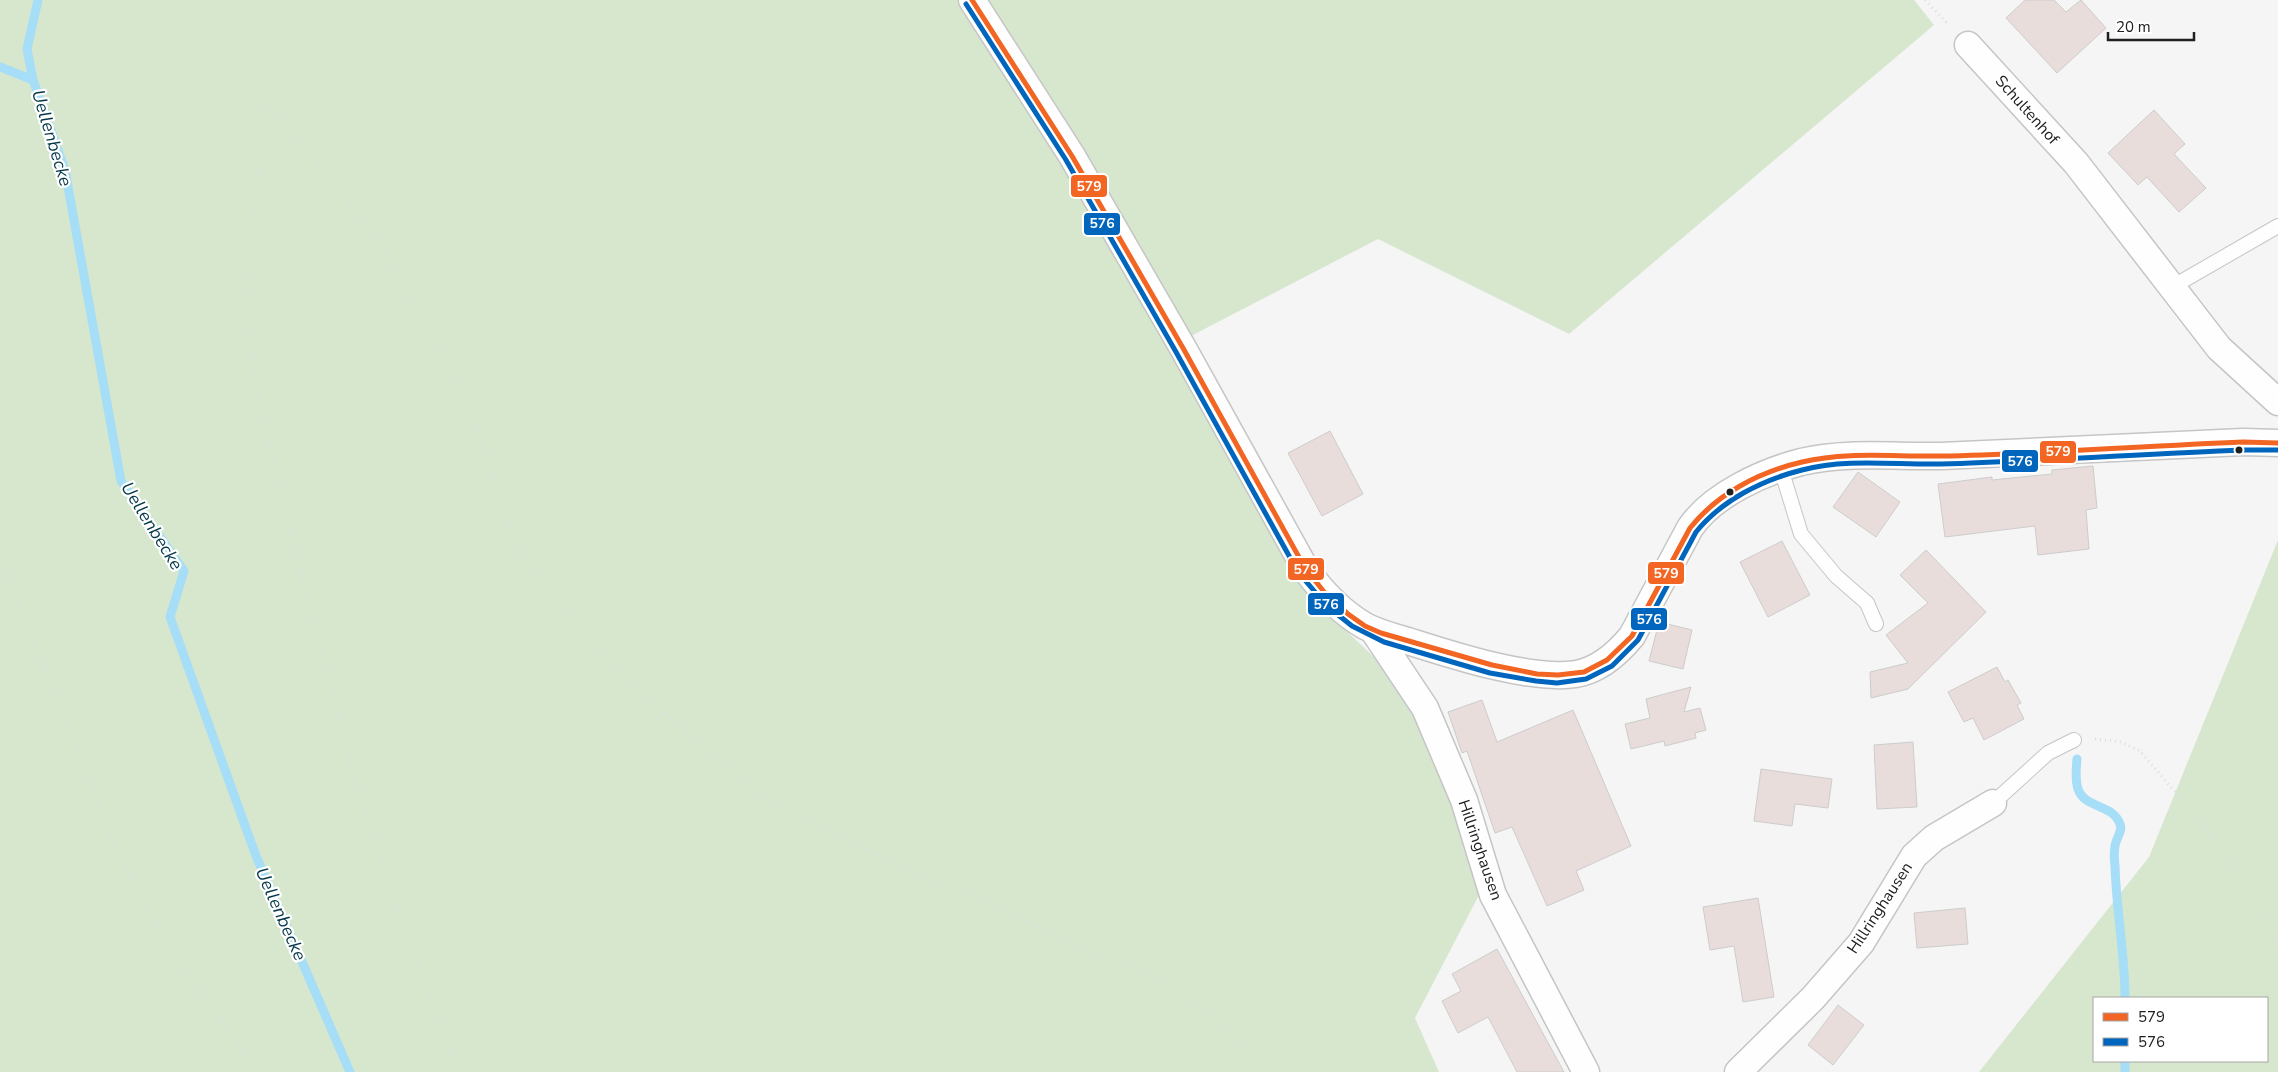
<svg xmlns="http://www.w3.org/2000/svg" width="2278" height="1072" viewBox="0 0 2278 1072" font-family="'Nunito Sans',sans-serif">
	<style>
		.green { fill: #d6e7ce; fill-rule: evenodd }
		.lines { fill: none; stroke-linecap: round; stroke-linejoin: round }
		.stream { stroke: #a6ddf7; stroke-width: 9 }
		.building { fill: #e8ddda; stroke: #cdcccc }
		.lane-casing { stroke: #c6c5c6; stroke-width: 16 }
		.street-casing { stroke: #c6c5c6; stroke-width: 29 }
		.path { stroke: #ddd; stroke-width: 3; stroke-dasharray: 1 4; stroke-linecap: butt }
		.lane { stroke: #fefefe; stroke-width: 14 }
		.street { stroke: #fefefe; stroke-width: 26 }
		.bus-1-casing { stroke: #fff; stroke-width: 9 }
		.bus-2-casing { stroke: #fff; stroke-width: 9 }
		.bus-1 { stroke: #f26522; stroke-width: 5 }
		.bus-2 { stroke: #0065bd; stroke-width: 5 }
		.bus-dot { fill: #212021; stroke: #fff; stroke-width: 2 }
		.labels { text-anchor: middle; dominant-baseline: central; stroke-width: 4.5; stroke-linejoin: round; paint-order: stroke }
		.street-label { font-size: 16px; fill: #212021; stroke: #fff }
		.water-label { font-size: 18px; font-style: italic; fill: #05384a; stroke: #fff }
		.line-badge { stroke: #fff; stroke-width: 2 }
		.badge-label { font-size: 14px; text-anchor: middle; font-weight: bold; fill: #fff }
	</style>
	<rect width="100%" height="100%" fill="#f6f5f6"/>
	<path class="green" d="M0,0h959l14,18 91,142 273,462 38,36 43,53 32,89 30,93 -65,125 24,54h-1439z
		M983,0h931l20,25 -365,309 -191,-95 -189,98z
		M2278,540v532h-299l170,-215zM2094,998h173v63h-173z"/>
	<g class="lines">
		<path class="stream" d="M0,67l33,13 32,90 56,311 63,90 -14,46 86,239 94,216
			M33,80l-6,-31 11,-49
			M2077,759c-1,10 -2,21 1,30 7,20 34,14 42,35 3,7 -4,14 -5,22 -1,6 -1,12 0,19 1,44 10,89 10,133
			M2125,1072v-11"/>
	</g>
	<path class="building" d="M2025,0h29l12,12 15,-12 25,28 -49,45 -51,-55z
		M2154,110l31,34 -11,10 32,34 -27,24 -32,-35 -9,8 -30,-32z
		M1330,431l33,63 -41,22 -34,-63z
		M2093,466l4,42 -11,2 3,39 -51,6 -3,-29 -90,11 -7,-53 54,-7v3l60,-6v-4z
		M1858,472l42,30 -24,35 -43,-30z
		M1782,541l28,54 -42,22 -28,-55z
		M1926,550l60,62 -78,77 -37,9 -1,-26 38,-9 -22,-28 42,-32 -28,-28z
		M1659,622l33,8 -9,39 -34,-8z
		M1997,667l8,15 3,-2 13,23 -4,2 7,14 -40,21 -11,-22 -9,4 -16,-30z
		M1691,687l-7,25 16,-4 6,22 -11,3 1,5 -31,8 -1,-5 -33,8 -6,-25 25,-6 -4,-19z
		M1482,700l15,42 76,-32 58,136 -55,25 8,19 -37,16 -35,-79 -17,6 -28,-82 -5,2 -14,-41z
		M1913,742l4,65 -40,2 -3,-64z
		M1761,769l71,10 -4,29 -33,-4 -3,22 -38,-5z
		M1758,898l16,99 -31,5 -9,-56 -24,4 -7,-43z
		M1965,908l3,36 -51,4 -3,-35z
		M1497,949l67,123h-47l-29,-55 -30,16 -16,-32 19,-10 -9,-17z
		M1838,1005l26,20 -31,40 -25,-20z"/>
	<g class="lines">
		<g class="lane-casing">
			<path id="lane" d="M2172,287l106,-61
				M1781,469l20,65 35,42 31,27 9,21
				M1993,803l55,-50 26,-13"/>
		</g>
		<g class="street-casing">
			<path id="street" d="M972,0l100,156 111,192 122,220c16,23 36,44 60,58 13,7 29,11 43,15 44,14 123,40 168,33 23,-4 42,-21 56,-38l58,-108c22,-33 73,-56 111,-66 46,-11 94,-5 140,-6 101,-4 201,-10 302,-14l35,1
				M1968,45l108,118 143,185 59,54
				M1373,630l52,78 39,92 29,95 93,177
				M1738,1072l75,-74 48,-55 53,-87 20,-18 59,-35"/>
		</g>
		<path class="path" d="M268,0l-2,100 -19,173 9,112 25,110 72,276 45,137 44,121 19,43
			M1925,0l24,25
			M266,100l117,145 91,175 46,136 97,119 168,138 370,166c42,25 79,56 111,93
			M0,559l74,182 36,94 55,106 92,131
			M2095,739l26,3 19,9 49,57 52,68 37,73"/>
		<use href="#lane" class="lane"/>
		<use href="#street" class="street"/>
		<g class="bus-1-casing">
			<path id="bus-1" d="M972,0l100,156 111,192 122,220 20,25 23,21 17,12 16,7 111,32 45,9 21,1 26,-3 23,-12 25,-24 58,-108c27,-34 69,-56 112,-66 45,-11 93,-5 139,-6 101,-2 201,-10 302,-14l35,1"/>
		</g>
		<g class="bus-2-casing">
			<path id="bus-2" d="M966,4l100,156 110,192 122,220 29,34 25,20 32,16 106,31 46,8 21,2 29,-4 26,-13 26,-26 58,-108c26,-32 66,-52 106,-62 45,-12 93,-5 139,-6 101,-3 201,-10 302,-14h35"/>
		</g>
		<use href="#bus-1" class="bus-1"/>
		<use href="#bus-2" class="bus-2"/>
	</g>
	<g class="bus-dot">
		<circle cx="2239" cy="450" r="4.5"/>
		<circle cx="1730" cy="492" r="4.5"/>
	</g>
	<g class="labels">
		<g class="street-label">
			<text transform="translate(2027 110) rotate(48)">Schultenhof</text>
			<text transform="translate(1480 850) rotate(71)">Hillringhausen</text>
			<text transform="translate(1880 908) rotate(-57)">Hillringhausen</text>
		</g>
		<g class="water-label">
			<text transform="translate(52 138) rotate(73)">Uellenbecke</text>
			<text transform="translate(152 526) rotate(58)">Uellenbecke</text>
			<text transform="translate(281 914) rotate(66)">Uellenbecke</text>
		</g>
	</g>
	<g class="line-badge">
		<rect x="1070" y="174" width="38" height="24" rx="5" fill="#f26522"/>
		<rect x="1083" y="212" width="38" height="24" rx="5" fill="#0065bd"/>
		<rect x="2039" y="440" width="38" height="24" rx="5" fill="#f26522"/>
		<rect x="2001" y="449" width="38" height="24" rx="5" fill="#0065bd"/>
		<rect x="1287" y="557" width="38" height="24" rx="5" fill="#f26522"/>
		<rect x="1647" y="561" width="38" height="24" rx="5" fill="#f26522"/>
		<rect x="1307" y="592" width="38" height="24" rx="5" fill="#0065bd"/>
		<rect x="1630" y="607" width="38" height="24" rx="5" fill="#0065bd"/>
	</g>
	<g class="badge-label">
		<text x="1089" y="191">579</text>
		<text x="1102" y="228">576</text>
		<text x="2058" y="456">579</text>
		<text x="2020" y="466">576</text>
		<text x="1306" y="574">579</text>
		<text x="1666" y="578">579</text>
		<text x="1326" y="609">576</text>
		<text x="1649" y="624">576</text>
	</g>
	<rect x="2093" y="997" width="175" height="65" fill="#ffffff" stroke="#a6a6a6"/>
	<rect x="2103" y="1013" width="25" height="8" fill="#f26522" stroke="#a6a6a6"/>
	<text x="2138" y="1022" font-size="15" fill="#212021">579</text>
	<rect x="2103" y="1038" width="25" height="8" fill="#0065bd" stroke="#a6a6a6"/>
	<text x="2138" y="1047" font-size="15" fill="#212021">576</text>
	<path d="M2108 32v8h86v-8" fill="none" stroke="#212021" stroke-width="2.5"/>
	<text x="2116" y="32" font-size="15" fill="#212021" stroke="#ffffff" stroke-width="4" paint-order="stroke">20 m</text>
</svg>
